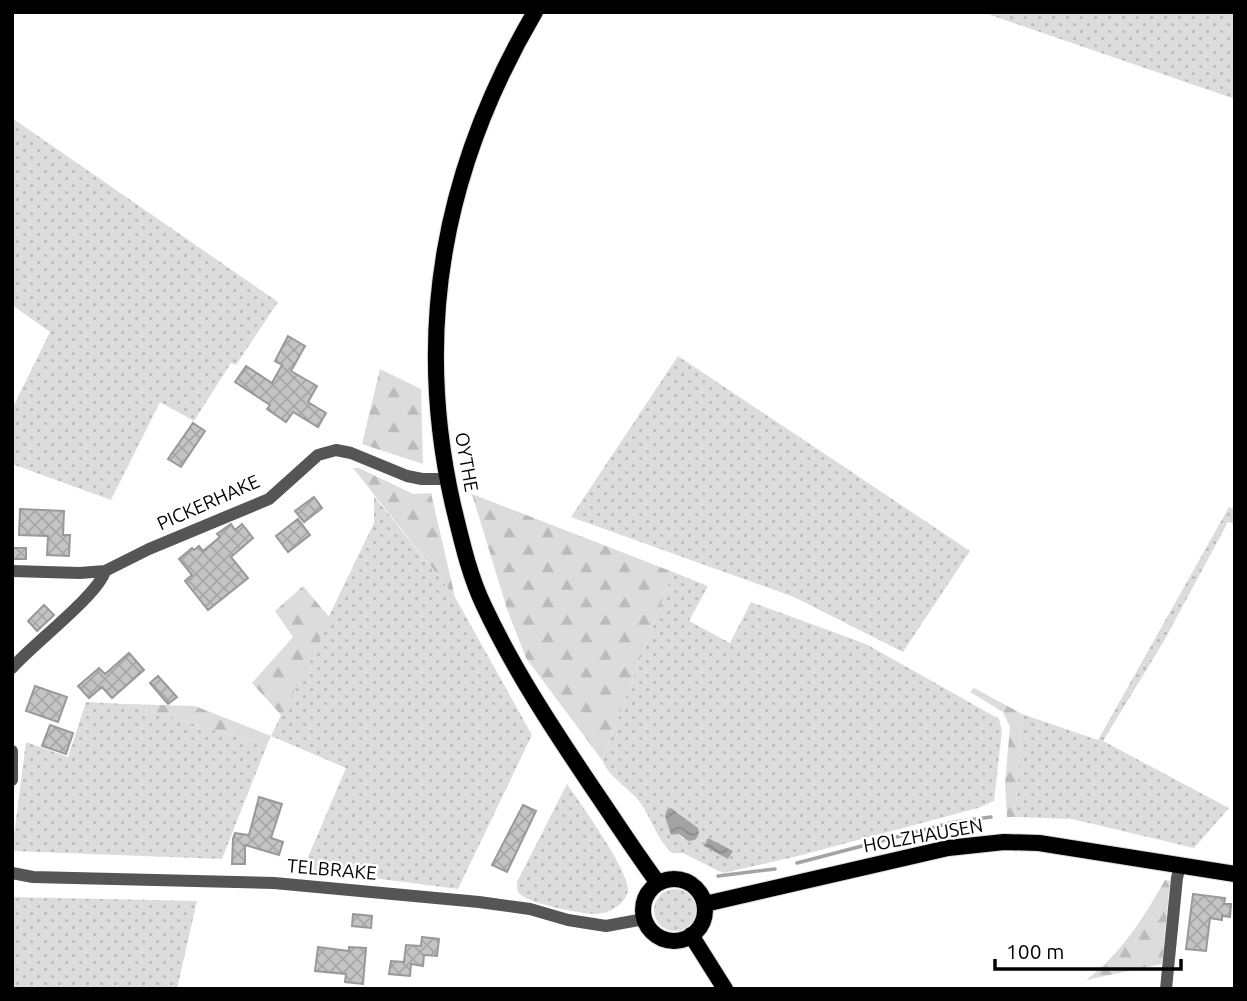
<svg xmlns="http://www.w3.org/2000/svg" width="1247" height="1001" viewBox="0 0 1247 1001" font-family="Ubuntu,sans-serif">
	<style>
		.grass { fill: url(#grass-dots); fill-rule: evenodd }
		.forest { fill: url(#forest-firs) }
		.water { fill: url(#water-waves) }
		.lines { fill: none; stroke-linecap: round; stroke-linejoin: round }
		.stream { stroke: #a3a3a3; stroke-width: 3.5 }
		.building { fill: url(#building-cross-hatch); stroke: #999; stroke-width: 2 }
		.major-casing { stroke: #dbdbdb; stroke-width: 18 }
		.minor { stroke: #555; stroke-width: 12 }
		.major { stroke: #000; stroke-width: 16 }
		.labels { text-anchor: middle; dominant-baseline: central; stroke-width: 5; stroke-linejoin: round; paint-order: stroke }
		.street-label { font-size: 19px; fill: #000; stroke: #fff }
	</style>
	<defs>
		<pattern id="grass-dots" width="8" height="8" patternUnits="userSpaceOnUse" patternTransform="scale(1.75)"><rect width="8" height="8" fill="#dcdcdc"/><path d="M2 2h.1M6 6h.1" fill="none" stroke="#bbb" stroke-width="1.8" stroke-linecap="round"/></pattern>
		<pattern id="forest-firs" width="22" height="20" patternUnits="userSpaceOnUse" patternTransform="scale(1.75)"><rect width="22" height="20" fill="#dcdcdc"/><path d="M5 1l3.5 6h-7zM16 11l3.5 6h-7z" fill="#bbb"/></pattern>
		<pattern id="water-waves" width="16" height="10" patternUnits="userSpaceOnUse" patternTransform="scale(1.75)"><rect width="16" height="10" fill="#a3a3a3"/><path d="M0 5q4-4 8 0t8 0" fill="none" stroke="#8b8b8b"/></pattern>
		<pattern id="building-cross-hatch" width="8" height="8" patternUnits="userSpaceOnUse" patternTransform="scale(1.75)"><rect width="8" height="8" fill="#c4c4c4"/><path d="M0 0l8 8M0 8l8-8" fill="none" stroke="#a7a7a7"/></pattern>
	</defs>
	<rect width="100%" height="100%" fill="#fff"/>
	<path class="grass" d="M982,12h253v87z
		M12,118l266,184 -42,63 -5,-2 -37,58 -34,-19 -49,98 -99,-36v-55l38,-77 -38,-27z
		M678,356l292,195 -67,101 -109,-55 -223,-80z
		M374,496l81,101 77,138 -74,154 -155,-20 43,-101 -75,-32 103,-213z
		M1229,507l6,3v14l-7,-2 -64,119 -61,100 126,67 -35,40 -122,-29 -57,-2 7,-103 76,26z
		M673,572l35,14 -19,35 41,22 21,-41 115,42 133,75 3,12 -8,70 -16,7 -184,49 -71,16 -40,-20h-11c-15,-13 -21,-36 -33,-52 -12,-15 -30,-23 -37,-41zM678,812l10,10 10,6 -15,11 -4,-5 -8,1 -2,-9z
		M86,702l39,2 142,41 -45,114 -210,-8 14,-109 42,15z
		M567,784c12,17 64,90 61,107 -3,14 -20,23 -33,23 -13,0 -71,-11 -77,-22 -1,-1 -1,-8 -1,-10z
		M654 910a21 21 0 1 1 42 0a21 21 0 1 1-42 0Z
		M12,897l185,4 -20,88h-165z"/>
	<path class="forest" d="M380,369l41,20 2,75 -61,-20z
		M353,468h6l54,26 18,-1 24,104z
		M472,494l201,78 -71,188 -76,-102 -19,-49z
		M303,586l27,32 -48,98 -30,-33 41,-46 -18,-26z
		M974,688l48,26 -7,103h-8l-2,-34 5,-56 -7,-15 -33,-20z
		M125,704l70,2 76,30 -4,9z
		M1165,880l5,1 -8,83 -76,16c35,-26 58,-63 79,-100z"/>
	<path class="water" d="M671,808l27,20 1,5 -4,7 -7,1 -9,-7 -8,1 -6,-19 2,-6z
		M708,838l25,13 -5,8 -24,-13z"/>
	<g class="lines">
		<path class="stream" d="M797,863l157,-41 37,-5
			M718,876l57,-7"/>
	</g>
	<path class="building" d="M288,336l17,10 -14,25 26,15 -9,16 18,11 -8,14 -25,-15 -7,10 -19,-13 3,-4 -35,-23 11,-16 26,17 10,-18 -7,-4z
		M193,423l12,8 -24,36 -13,-8z
		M314,497l8,11 -18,14 -9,-11z
		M20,509l44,2 -1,24h7l-1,21 -22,-1 1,-19 -29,-1z
		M298,519l12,16 -22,17 -12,-16z
		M231,524l4,6 7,-6 11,14 -22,19 17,21 -40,32 -23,-29 7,-6 -13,-16 13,-11 2,2 5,-4 4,5 17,-14 -3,-3z
		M12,548h14v11h-14z
		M44,605l10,10 -17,16 -9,-10z
		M129,653l15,17 -32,28 -10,-11 -13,11 -11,-12 21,-18 6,6z
		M158,676l19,21 -9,7 -18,-21z
		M35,686l32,11 -9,25 -32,-11z
		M50,725l23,8 -7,21 -24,-8z
		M259,797l23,7 -11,34 12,4 -4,13 -34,-10v19h-13l1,-25 2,-6 14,2z
		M523,805l13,6 -29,61 -15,-7z
		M1193,894l32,4 -1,6h7l-1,13 -8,-1v4l-12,-2 -4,33 -20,-2z
		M353,914l19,2 -1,12 -19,-2z
		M422,937l17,2 -2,17 -13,-1 -1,11 -12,-2 -1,12 -21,-2 2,-13 13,1 2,-17 15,1z
		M318,947l31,4v-4l17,1 -3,36 -18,-2 1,-8 -31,-3z"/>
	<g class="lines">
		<g class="major-casing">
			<path id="major" d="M535,12c-91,155 -122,317 -82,493 8,33 16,70 31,101 30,64 69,123 108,181 22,32 43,65 66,96
				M643 910a31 31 0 1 1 62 0a31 31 0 1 1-62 0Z
				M705,904l243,-56 56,-6 35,1 196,31
				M691,935l34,54"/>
		</g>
		<path class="minor" d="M12,571l68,2 25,-2 44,-22 120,-50 49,-44 18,-5 15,3 56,23 15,3h25
			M12,668c21,-24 86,-73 93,-97
			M12,751v29
			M12,873l21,4 241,6 205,19 51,7 38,11 38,6 38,-7
			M1166,989l11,-111 3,-12"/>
		<use href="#major" class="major"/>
	</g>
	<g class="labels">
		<g class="street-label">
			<text transform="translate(467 462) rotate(80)">OYTHE</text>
			<text transform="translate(208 502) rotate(-24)">PICKERHAKE</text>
			<text transform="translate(923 835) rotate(-10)">HOLZHAUSEN</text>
			<text transform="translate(332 869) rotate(5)">TELBRAKE</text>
		</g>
	</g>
	<rect width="1247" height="1001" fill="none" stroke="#000000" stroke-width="28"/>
	<path d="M995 959v10h186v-10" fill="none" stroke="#000000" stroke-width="3.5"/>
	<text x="1006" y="959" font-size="21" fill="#000000" stroke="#ffffff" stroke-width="5" paint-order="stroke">100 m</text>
</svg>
